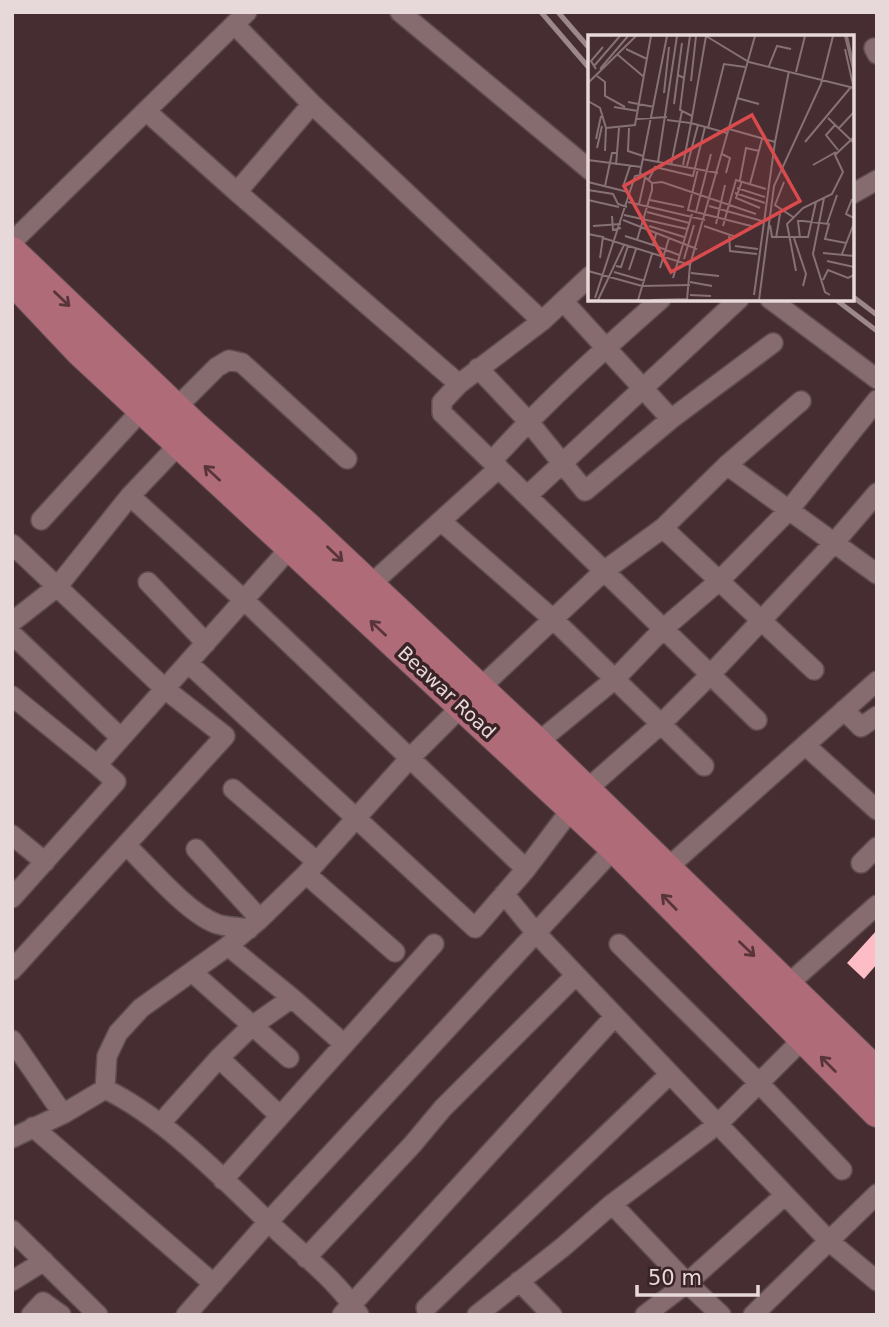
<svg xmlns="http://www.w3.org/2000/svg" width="889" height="1327" viewBox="0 0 889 1327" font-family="'DejaVu Sans',sans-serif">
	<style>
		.building { fill: #febcc6 }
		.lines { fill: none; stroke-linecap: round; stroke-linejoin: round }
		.street-casing { stroke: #5f4c4f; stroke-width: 22 }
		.primary-casing { stroke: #5f4c4f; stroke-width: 32 }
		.street { stroke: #866b6f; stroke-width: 19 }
		.primary { stroke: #af6b78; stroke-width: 30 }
		.rail { stroke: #9c888b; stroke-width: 5 }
		.oneway { stroke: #57353b }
		.labels { text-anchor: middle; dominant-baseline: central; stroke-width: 7; stroke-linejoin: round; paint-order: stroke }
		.street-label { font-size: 19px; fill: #e7d8da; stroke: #3a2327 }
		.inset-road { fill: none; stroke: #867175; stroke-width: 2 }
		.view { fill: #d94b4c; fill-opacity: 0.15; stroke: #d94b4c; stroke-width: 3.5 }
		.inset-edge { fill: none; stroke: #e7d8da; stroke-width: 3.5 }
	</style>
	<rect width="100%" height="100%" fill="#452d31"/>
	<path class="building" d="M877,930v34l-13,15 -17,-16z"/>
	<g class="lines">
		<g class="street-casing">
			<path id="street" d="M400,12l190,158
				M235,25l77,79 230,217
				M874,48l3,6
				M312,104l-75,88 222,192
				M146,111l91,81
				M852,194l25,-14
				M12,242l235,-230
				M590,276l-48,45 -83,63 -17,18v11l315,307
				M770,299l107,80
				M563,301l108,118
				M478,368l50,53 57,70 86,-72 102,-76
				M176,408l41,-41 12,-7 13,3 105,96
				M492,461c52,-58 110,-110 169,-162
				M727,465l150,109
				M130,496l114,104 282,269
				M527,496l212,-197
				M41,520l108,-118
				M442,522l112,98 150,146
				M663,528l151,142
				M12,544l153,145 60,47 -213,234
				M148,582l58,61
				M369,586l130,-118
				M12,622l46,-36 72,-90 57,-60
				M12,634l109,104
				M188,663l287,265 51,-59 59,-78 76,-67 49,-49 124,-132 43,-50
				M12,696l85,69
				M844,710l17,17 16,-11
				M537,743l78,-64 48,-50 56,-48 70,-71 88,-110
				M805,745l72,65
				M233,789l84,73
				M12,835l33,27
				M127,846c23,22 60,67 90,78 10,3 22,3 32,5
				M196,849l64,70
				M861,863l16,-16
				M665,870l212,-189
				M306,874l89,78
				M504,894l32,39 294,309 47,39
				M12,898l104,-116 -19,-17 201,-226
				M619,944l140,139 83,87
				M228,946l64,52 52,46
				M192,972l97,86
				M786,986l91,-81
				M12,1040l51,74
				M219,1058l61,58
				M105,1089l2,-33 11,-23 23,-25 87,-62 32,-27 46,-45 104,-116 69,-69 125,-118 59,-43 64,-63 74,-64
				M160,1124l59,-66 33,-32 40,-28
				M33,1127l181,157
				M12,1138l51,-24 42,-25c63,30 125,97 176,145 27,25 59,50 78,81
				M223,1180l211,-236
				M612,1204l75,79 34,32
				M12,1230l86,85
				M306,1258l106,-113 31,-37 133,-133
				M12,1281l32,-20
				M519,1281l33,34
				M426,1308l244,-234
				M31,1315l12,-13 18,13
				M186,1315l82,-93 353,-381
				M342,1315l273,-299
				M477,1315l86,-68 49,-43 106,-80 94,-94
				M645,1315l42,-32 98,-88
				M753,1315l124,-121"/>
		</g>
		<g class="primary-casing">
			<path id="primary" d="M12,252l184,176 112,100 229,215 340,330
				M12,279l68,72 534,496 263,265"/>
		</g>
		<use href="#street" class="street"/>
		<use href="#primary" class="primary"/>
		<path class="rail" d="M541,12l49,57
			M558,12l32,37
			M852,296l25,19
			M835,299l42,32"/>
	</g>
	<defs><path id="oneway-shaft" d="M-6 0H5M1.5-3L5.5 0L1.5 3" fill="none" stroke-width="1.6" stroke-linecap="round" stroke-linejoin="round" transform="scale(1.75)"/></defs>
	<g class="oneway">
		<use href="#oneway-shaft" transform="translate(62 299) rotate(44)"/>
		<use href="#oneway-shaft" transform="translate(212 473) rotate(-137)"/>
		<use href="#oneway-shaft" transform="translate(335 554) rotate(44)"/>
		<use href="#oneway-shaft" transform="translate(378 628) rotate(-137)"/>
		<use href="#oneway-shaft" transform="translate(669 902) rotate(-134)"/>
		<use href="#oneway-shaft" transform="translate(747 949) rotate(44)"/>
		<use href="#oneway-shaft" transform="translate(828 1064) rotate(-135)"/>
	</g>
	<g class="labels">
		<g class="street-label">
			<text transform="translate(447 692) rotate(43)">Beawar Road</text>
		</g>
	</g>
	<g transform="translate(588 35)">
		<rect width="266" height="266" fill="#452d31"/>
		<path class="inset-road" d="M257,1l9,37M259,1l7,31M38,14l21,10M257,14l9,40M30,20l26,22M6,31l26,-30M181,31l8,-20 14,3M8,34l-5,-8 12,-14M12,34l28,-33M208,37l9,-36M90,40l6,3 -4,32 12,6M9,41l8,6v14l20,11M96,43l6,-42M103,46l5,-45M0,48l48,-47M76,58l5,-46M149,63l22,6M0,66l12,7 6,20 -1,23M40,67l26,5M86,69l8,-61M26,72l24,4M240,83l26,25M49,84l30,-2M79,85l24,3 -8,42M247,90l-9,10 12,15M18,93l29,-3 16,-89M41,93l-1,23 15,5M120,93l16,-64 21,3M251,93l15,-16M141,94l46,13 -21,153M139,98l-36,-10 15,-87 43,26 105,26M8,104l5,-23M187,107l14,-71M217,107l46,-55M9,113l5,-22M134,119l8,4 -4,15M54,124l76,14M0,125l53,7M70,127l19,-126M28,130l3,-37M83,130l11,-54M225,130l23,-13M99,131l11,-41M110,134l-10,41 67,17M152,145l6,-32 13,3M60,146l7,-14 38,9 12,-49M154,146l-6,17 24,10M0,147l40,10M196,147l-9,23 18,12M64,148l10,-1 94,32M162,149l12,-45M17,151l7,-33h5M35,152l7,-21M149,153l28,9M0,155l25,4 5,10 9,3M147,158l30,10M236,163l-11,56 12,38 5,3M264,164l-6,15 8,4M0,165l31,7M62,165l34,7M40,167l77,18M51,169l6,-26M121,171l53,15M59,177l42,11M108,177l15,-58M36,180l63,14M24,181l1,14 8,-2M35,185l74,29M128,189l9,-39M239,189l10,-29M182,190l2,12h36l8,-35M5,191l28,-2M61,191l35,11M116,191l32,11M135,191l13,-46 30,9M0,199l15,3 -3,21M68,199l-3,11 26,10M141,199l1,17 27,3M37,201l28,9M15,203l87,27M188,203l4,-24M206,203l12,36 -3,12M212,203l-2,-17h5l26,3 -4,15 21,4M49,205l15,-50v-7l-12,-10 27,-137M147,211l23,3M235,218l31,3M254,219l12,-31M96,224l10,-34M239,226l27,6M28,231l5,1 7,-21M72,233l9,-30M41,235l7,-21M0,236l54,15 48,-1M208,236l-9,-47 16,-16 29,-14 11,-22 -8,-17 19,-18M26,237l31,9M103,238l28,3M85,243l19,-64M235,245l5,-10 20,8 6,-3M102,247l22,4M102,260l21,1M7,263l40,-122 5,-1M10,265l26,-55M50,265l14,-46M64,265l35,-1M99,265l3,-35 65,-229M171,265l15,-114 47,-102 12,-48"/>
		<path class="view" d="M164,80l48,86 -129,71 -47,-86z"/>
		<rect width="266" height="266" class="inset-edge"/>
	</g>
	<rect width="889" height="1327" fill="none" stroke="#e7d8da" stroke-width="28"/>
	<path d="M637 1285v10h121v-10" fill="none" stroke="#e7d8da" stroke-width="3.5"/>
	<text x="648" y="1285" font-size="21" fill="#e7d8da" stroke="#3a2327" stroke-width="5" paint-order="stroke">50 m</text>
</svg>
